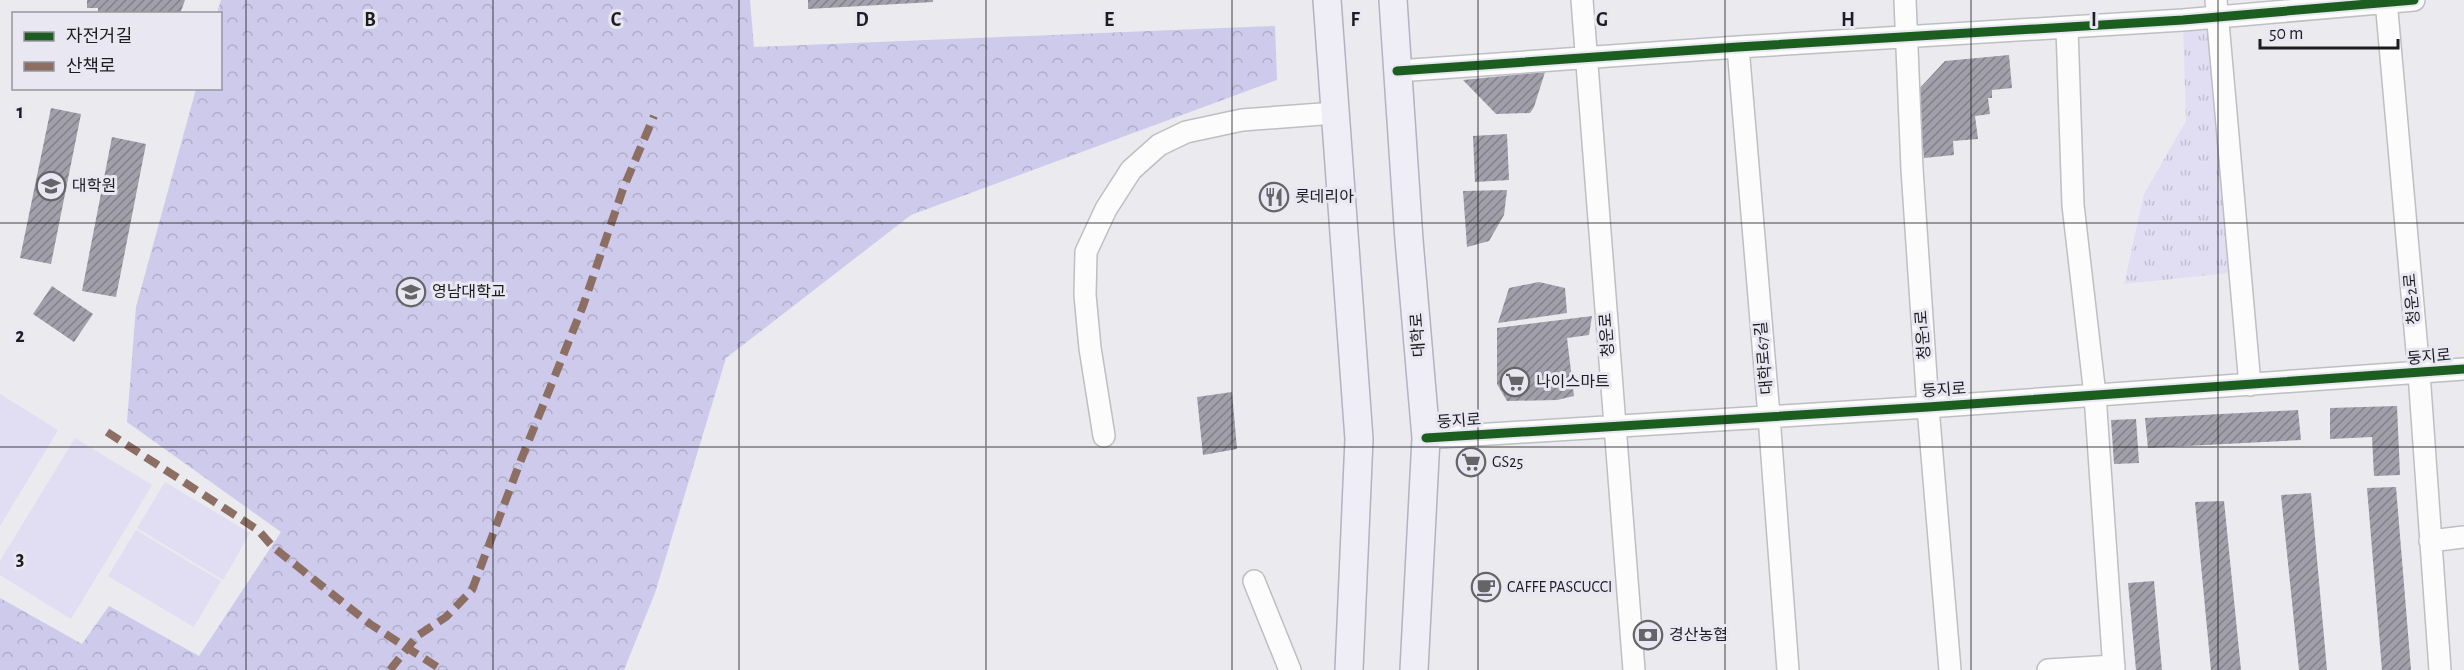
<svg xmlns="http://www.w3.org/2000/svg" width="2464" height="670" viewBox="0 0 2464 670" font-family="'Alegreya Sans','Noto Sans KR',sans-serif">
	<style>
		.forest { fill: url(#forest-crowns) }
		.park { fill: url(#park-tufts) }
		.garden { fill: #e1def3 }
		.building { fill: url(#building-hatch) }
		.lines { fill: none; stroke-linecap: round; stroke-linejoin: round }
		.minor-casing { stroke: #bfbec2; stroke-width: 24 }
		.major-casing { stroke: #b4b1c0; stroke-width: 30 }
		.minor { stroke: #fcfcfd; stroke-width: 21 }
		.major { stroke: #efedf6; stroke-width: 27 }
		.quiet { stroke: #8d6e63; stroke-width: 8; stroke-dasharray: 15 8; stroke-linecap: butt }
		.cycleway-casing { stroke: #e8e7f2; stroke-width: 13 }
		.cycleway { stroke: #1b5e20; stroke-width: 9 }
		.grid { fill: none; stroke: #1d1d20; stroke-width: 1.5; stroke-opacity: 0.55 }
		.labels { text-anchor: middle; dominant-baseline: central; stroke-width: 6; stroke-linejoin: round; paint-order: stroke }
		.poi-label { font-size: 16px; fill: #1d1d20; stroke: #e8e7f2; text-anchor: start }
		.street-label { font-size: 16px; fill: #1d1d20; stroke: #e8e7f2 }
		.grid-label { font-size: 20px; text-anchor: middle; font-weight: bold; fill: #1d1d20; stroke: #e8e7f2; stroke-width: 6; stroke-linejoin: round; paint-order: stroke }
	</style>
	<defs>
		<pattern id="forest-crowns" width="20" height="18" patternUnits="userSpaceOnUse" patternTransform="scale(1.5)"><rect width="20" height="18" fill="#cecaeb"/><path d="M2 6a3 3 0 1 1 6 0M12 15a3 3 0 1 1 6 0" fill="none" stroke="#b0adc9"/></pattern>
		<pattern id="park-tufts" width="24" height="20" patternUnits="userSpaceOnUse" patternTransform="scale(1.5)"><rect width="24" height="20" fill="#e1def3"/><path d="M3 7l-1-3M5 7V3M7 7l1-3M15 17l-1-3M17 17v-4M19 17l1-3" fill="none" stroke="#c1bed0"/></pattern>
		<pattern id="building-hatch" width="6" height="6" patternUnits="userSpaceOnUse" patternTransform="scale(1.5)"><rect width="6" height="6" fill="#a09faa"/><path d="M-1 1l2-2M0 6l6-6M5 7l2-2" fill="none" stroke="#82818a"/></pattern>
	</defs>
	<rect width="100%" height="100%" fill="#eaeaef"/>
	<path class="forest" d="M221,0h529l4,47 521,-21 2,54 -366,135 -185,143 -71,235 -31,77h-624v-72l82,46 27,-38 90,50 82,-124 -154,-110 9,-115 60,-218 24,-1v-74l-3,-1z"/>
	<path class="park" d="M2217,17l22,255 -115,12 20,-90 42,-73 -3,-101z"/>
	<path class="garden" d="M0,394l58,36 -58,96z
		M75,438l77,47 -81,134 -71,-44v-14z
		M165,482l85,51 -27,47 -86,-52z
		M136,530l85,51 -27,46 -86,-51z"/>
	<path class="building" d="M87,0h98l-5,14h-82v-6h-11z
		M808,0h125v2l-125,7z
		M2009,55l3,33 -20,2v8h-4l2,16 -15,2 3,23 -25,2 1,14 -30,3 -7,-67 28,-30z
		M1545,72l-11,35 -4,6 -34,1 -33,-34z
		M51,108l30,6 -30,150 -31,-6z
		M1507,134l2,46 -34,2 -2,-46z
		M112,137l34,7 -30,153 -34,-6z
		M1507,190l-3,25 -15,26 -22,6 -4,-56z
		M1539,282l26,6 2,25 -69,10 11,-35z
		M52,286l41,28 -19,28 -41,-28z
		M1592,316l-3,19 -22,3 7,58 -17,4 -50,1 -10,-17v-56z
		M1232,392l5,57 -34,6 -6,-58z
		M2397,406l3,69 -26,1 -2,-39 -42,2v-31z
		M2298,410l3,30 -153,8 -3,-30z
		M2136,419l3,44 -25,1 -3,-44z
		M2396,487l15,183h-29l-15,-182z
		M2311,493l16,177h-28l-18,-175z
		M2224,501l17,169h-30l-16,-168z
		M2154,581l8,89h-26l-8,-87z"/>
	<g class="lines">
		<g class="minor-casing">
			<path id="minor" d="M1582,0l52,670
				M1905,0l7,169 16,238 22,263
				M2216,0l34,385
				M2386,0l33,373 21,297
				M2067,28l6,177 22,190 19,275
				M1738,47l31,369 19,254
				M1397,71l341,-24 445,-27 231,-20
				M1104,436l-14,-88 -5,-53 1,-43 20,-43 25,-39 28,-25 27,-13 56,-12 93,-7
				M1426,438l502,-31 536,-38
				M2430,541l34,-4
				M1254,581l36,89
				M2048,670l66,-4"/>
		</g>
		<g class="major-casing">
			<path id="major" d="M1327,0l32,439 -10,231
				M1393,0l16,240 17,198 -12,232"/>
		</g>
		<use href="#minor" class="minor"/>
		<use href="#major" class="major"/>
		<path class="quiet" d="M107,432l151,98 15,17 97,77 72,46
			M390,670l27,-34 29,-19 26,-27 47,-125 64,-159 40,-117 31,-73"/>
		<g class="cycleway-casing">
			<path id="cycleway" d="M1397,71l341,-24 445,-27 231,-20
				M1426,438l502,-31 536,-38"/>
		</g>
		<use href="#cycleway" class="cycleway"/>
	</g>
	<path class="grid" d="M246,0v670M493,0v670M739,0v670M986,0v670M1232,0v670M1478,0v670M1725,0v670M1971,0v670M2218,0v670M0,223h2464M0,447h2464"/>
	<defs>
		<g id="university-ring" transform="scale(1.5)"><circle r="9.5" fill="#e8e7f2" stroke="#656568" stroke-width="1.5"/><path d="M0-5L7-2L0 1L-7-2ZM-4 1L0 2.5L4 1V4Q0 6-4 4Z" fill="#656568"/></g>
		<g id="restaurant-ring" transform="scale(1.5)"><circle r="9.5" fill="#e8e7f2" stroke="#656568" stroke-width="1.5"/><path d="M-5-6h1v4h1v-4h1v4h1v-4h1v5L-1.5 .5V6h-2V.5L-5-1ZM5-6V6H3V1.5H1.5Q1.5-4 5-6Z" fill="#656568"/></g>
		<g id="supermarket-ring" transform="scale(1.5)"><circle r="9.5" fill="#e8e7f2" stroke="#656568" stroke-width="1.5"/><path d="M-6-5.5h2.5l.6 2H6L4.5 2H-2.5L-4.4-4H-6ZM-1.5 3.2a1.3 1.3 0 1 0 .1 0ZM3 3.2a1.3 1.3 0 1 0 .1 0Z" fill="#656568"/></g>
		<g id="cafe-ring" transform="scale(1.5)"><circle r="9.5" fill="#e8e7f2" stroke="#656568" stroke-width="1.5"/><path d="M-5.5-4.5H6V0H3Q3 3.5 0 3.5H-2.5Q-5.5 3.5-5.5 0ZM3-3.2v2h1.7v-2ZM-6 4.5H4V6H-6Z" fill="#656568"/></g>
		<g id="bank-ring" transform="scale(1.5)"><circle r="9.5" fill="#e8e7f2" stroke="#656568" stroke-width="1.5"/><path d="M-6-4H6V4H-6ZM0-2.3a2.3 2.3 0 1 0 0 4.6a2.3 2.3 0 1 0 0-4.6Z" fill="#656568"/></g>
	</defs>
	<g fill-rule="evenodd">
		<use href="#university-ring" x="51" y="186"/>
		<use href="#restaurant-ring" x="1274" y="197"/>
		<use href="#university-ring" x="411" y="292"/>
		<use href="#supermarket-ring" x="1515" y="382"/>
		<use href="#supermarket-ring" x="1471" y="462"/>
		<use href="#cafe-ring" x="1486" y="587"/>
		<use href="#bank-ring" x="1648" y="635"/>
	</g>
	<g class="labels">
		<g class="poi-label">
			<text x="72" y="186">대학원</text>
			<text x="1295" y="197">롯데리아</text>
			<text x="432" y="292">영남대학교</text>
			<text x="1536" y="382">나이스마트</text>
			<text x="1492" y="462">GS25</text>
			<text x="1507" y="587">CAFFE PASCUCCI</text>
			<text x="1669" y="635">경산농협</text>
		</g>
		<g class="street-label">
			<text transform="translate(2412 299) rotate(-95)">청운2로</text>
			<text transform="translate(1418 335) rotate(-94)">대학로</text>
			<text transform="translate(1607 335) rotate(-94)">청운로</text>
			<text transform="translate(1923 335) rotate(-94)">청운1로</text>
			<text transform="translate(2429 357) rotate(-5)">둥지로</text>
			<text transform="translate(1764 358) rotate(-95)">대학로67길</text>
			<text transform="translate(1944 390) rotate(-4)">둥지로</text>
			<text transform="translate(1459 421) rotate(-4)">둥지로</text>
		</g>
	</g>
	<g class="grid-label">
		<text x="370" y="26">B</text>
		<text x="616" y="26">C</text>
		<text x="862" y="26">D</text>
		<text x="1109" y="26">E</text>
		<text x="1355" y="26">F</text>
		<text x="1602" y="26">G</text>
		<text x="1848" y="26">H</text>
		<text x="2094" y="26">I</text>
		<text x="20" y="118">1</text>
		<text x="20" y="342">2</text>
		<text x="20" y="565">3</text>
	</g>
	<rect x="12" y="12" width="210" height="78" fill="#e8e7f2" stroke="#97969e" stroke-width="1.5"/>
	<rect x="24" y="32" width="30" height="9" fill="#1b5e20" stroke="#97969e" stroke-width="1.5"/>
	<text x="66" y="42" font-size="18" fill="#1d1d20">자전거길</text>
	<rect x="24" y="62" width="30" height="9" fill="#8d6e63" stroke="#97969e" stroke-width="1.5"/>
	<text x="66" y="72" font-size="18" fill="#1d1d20">산책로</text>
	<path d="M2260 39v9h138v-9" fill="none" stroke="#1d1d20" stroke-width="3"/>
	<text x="2269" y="39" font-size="18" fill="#1d1d20" stroke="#e8e7f2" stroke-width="4.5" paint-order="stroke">50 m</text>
</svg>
